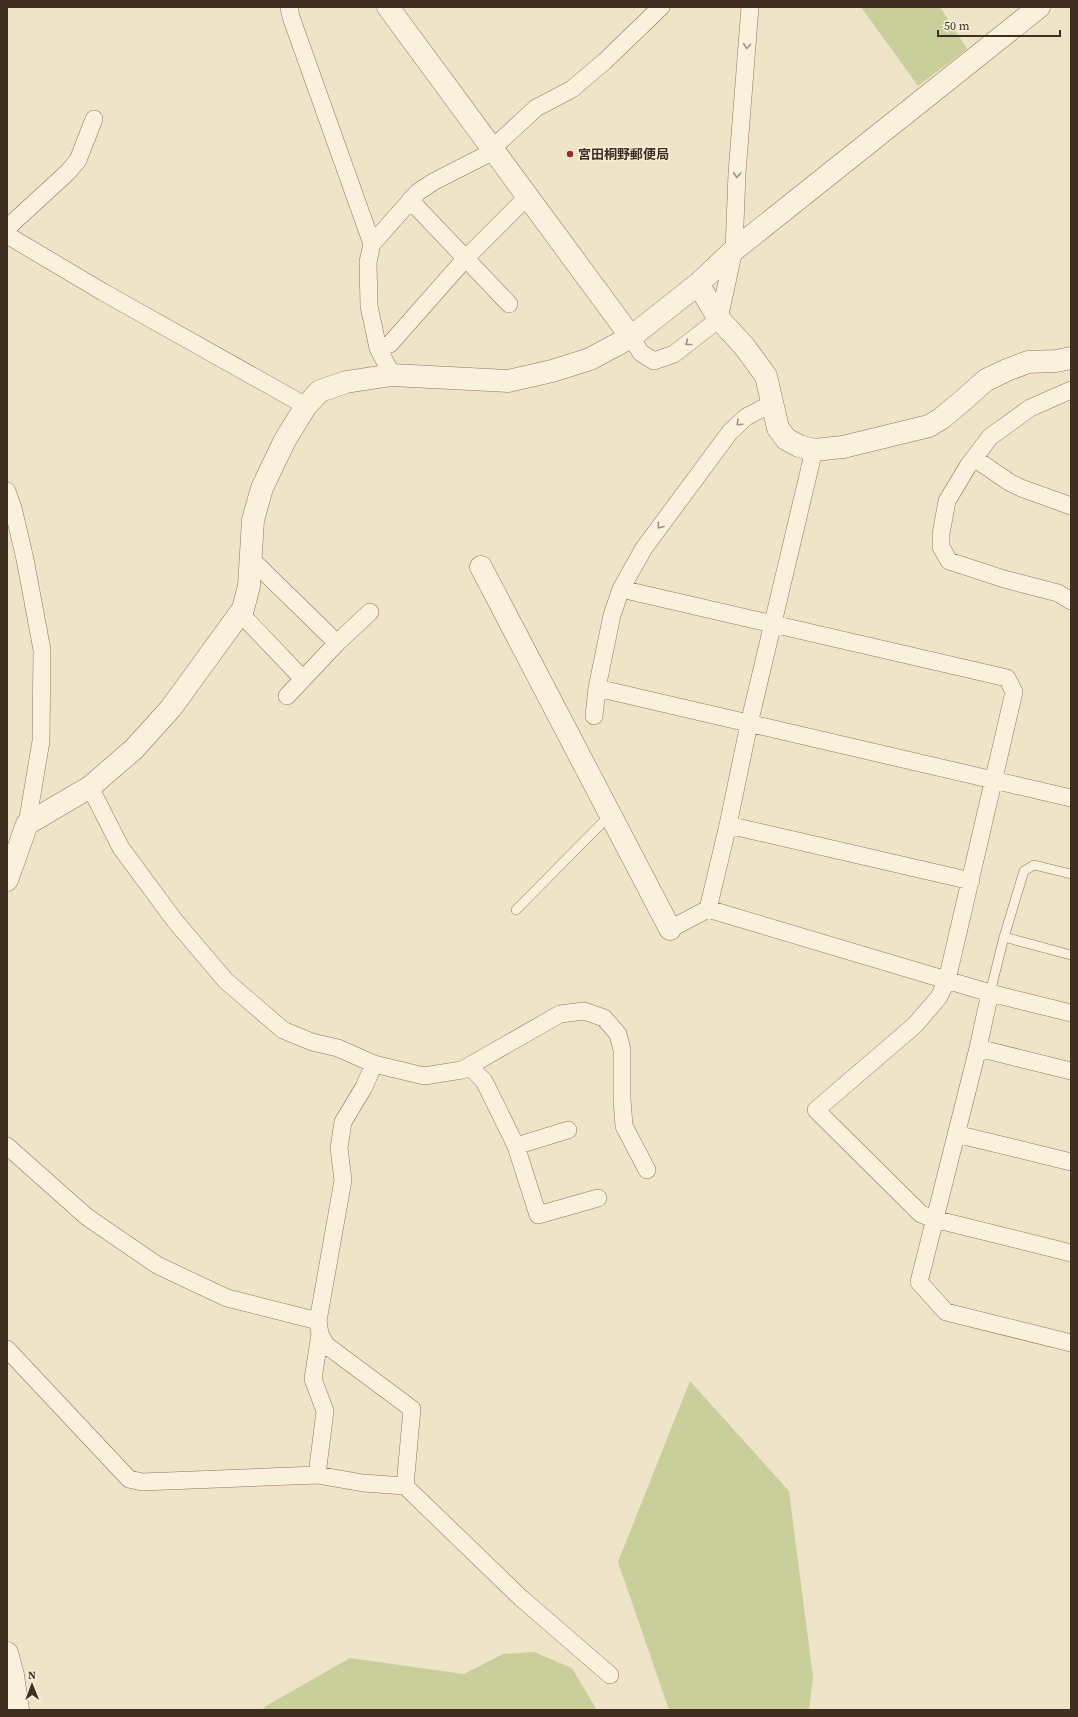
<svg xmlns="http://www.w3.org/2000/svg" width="1078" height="1717" viewBox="0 0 1078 1717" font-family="'Source Serif 4','Noto Sans JP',serif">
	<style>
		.green { fill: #c9cf9b }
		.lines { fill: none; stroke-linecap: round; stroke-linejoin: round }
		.service-casing { stroke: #8d765c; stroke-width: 10 }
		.minor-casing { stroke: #8d765c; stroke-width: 18 }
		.tertiary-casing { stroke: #8d765c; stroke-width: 23 }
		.service { stroke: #faf1dc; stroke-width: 9 }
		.minor { stroke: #faf1dc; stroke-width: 17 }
		.tertiary { stroke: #faf1dc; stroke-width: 22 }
		.oneway { stroke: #9c907e }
		.poi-dot { fill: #9e2a2b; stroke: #f7eed8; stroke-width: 1.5 }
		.labels { text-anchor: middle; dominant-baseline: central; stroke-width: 3; stroke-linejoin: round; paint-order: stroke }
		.poi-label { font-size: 13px; font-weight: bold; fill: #3d2e20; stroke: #f7eed8; text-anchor: start }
	</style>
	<rect width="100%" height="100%" fill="#f0e4c8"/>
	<path class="green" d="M861,7h79l27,42 -49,37z
		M690,1381l99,110 24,186 -4,33h-140l-51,-148z
		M534,1652l38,16 25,42h-335l4,-4 84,-48 114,16 39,-20z"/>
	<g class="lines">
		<g class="service-casing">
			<path id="service" d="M516,910l94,-95
				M1004,937l67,18
				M990,993l14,-56 20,-66 10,-6 37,9"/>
		</g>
		<g class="minor-casing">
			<path id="minor" d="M289,7l2,10 81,227
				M410,200l99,104
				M7,228l61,-56 10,-12 16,-41
				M7,235l96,57 203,114
				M631,337l10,16 13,8 20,-7 45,-35 15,-69 3,-77 13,-166
				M378,348l12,-4 75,-85 62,-62
				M392,375l-14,-27 -9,-42 -1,-44 4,-18 46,-52 15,-10 51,-26 52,-48 36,-19 33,-28 56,-54
				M1071,390l-41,18 -40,29 -22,29 -21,35 -6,33v13l8,14 55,18 54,14 13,8
				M974,458l35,24 12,6 50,18
				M7,491l6,17 12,51 17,91 -1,91 -14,83
				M250,558l87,85 -50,53
				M621,589l386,89 7,14 -67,288 -8,17 -24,28 -99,85 105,104 13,5 137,34
				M240,613l63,66
				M337,643l33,-31
				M597,688l474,110
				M594,716l3,-28 15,-73 9,-26 23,-41 86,-116 16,-15 27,-14
				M90,787l31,61 54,73 51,60 57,49 29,12 26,6 36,16 50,12 38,-6 98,-56 24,-3 20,7 14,16 4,16v49l2,27 23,44
				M728,825l243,56
				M708,909l20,-84 21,-101 65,-274
				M670,929l38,-20 282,84 81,20
				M990,993l-12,55 -59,234 27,30 125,31
				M978,1048l93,23
				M374,1064l-10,23 -21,35 -4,26 4,32 -25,141 2,13 6,11 86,64 -7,77
				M469,1066l15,15 32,65 22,69 60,-17
				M956,1134l115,28
				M7,1146l80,71 70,48 70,33 91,23
				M516,1146l52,-16
				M7,1349l122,130 13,3 175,-7 46,8 42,3 116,112 89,77
				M317,1475l8,-64 -12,-32 7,-45"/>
		</g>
		<g class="tertiary-casing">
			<path id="tertiary" d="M388,7l243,330
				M698,284l21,35 25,27 22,30 12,52 8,11 13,7 15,4 29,-3 86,-21 13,-8 18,-15 26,-23 21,-10 21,-8 28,-1 15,-3
				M481,567l189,362
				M7,880l20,-56 63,-37 44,-38 37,-41 72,-99 6,-23 4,-66 9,-32 23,-48 21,-34 14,-15 26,-9 46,-7 116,6 44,-10 38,-12 41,-22 67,-53 36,-34 305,-243
				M7,1653l6,22 5,35"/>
		</g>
		<use href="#service" class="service"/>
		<use href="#minor" class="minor"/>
		<use href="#tertiary" class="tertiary"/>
	</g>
	<defs><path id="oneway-chevron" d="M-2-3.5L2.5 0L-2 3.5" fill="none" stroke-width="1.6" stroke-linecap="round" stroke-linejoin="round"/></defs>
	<g class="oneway">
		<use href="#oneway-chevron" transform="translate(747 46) rotate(95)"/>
		<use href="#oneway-chevron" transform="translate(737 175) rotate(93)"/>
		<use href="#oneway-chevron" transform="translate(688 343) rotate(142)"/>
		<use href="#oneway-chevron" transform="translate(739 423) rotate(137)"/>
		<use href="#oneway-chevron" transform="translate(660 526) rotate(126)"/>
	</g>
	<circle class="poi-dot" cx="570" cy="154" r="4"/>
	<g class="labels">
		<g class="poi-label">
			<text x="578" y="154">宮田桐野郵便局</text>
		</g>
	</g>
	<rect width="1078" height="1717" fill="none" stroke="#3d2e20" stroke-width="16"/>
	<g transform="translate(32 1685) rotate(359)" stroke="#f7eed8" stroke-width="3" paint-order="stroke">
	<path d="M0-3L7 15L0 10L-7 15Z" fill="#3d2e20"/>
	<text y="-6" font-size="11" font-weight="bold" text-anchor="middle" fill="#3d2e20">N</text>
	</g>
	<path d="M938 30v6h122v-6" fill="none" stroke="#3d2e20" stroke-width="2"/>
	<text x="944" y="30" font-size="12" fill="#3d2e20" stroke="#f7eed8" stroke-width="3" paint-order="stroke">50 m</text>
</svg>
